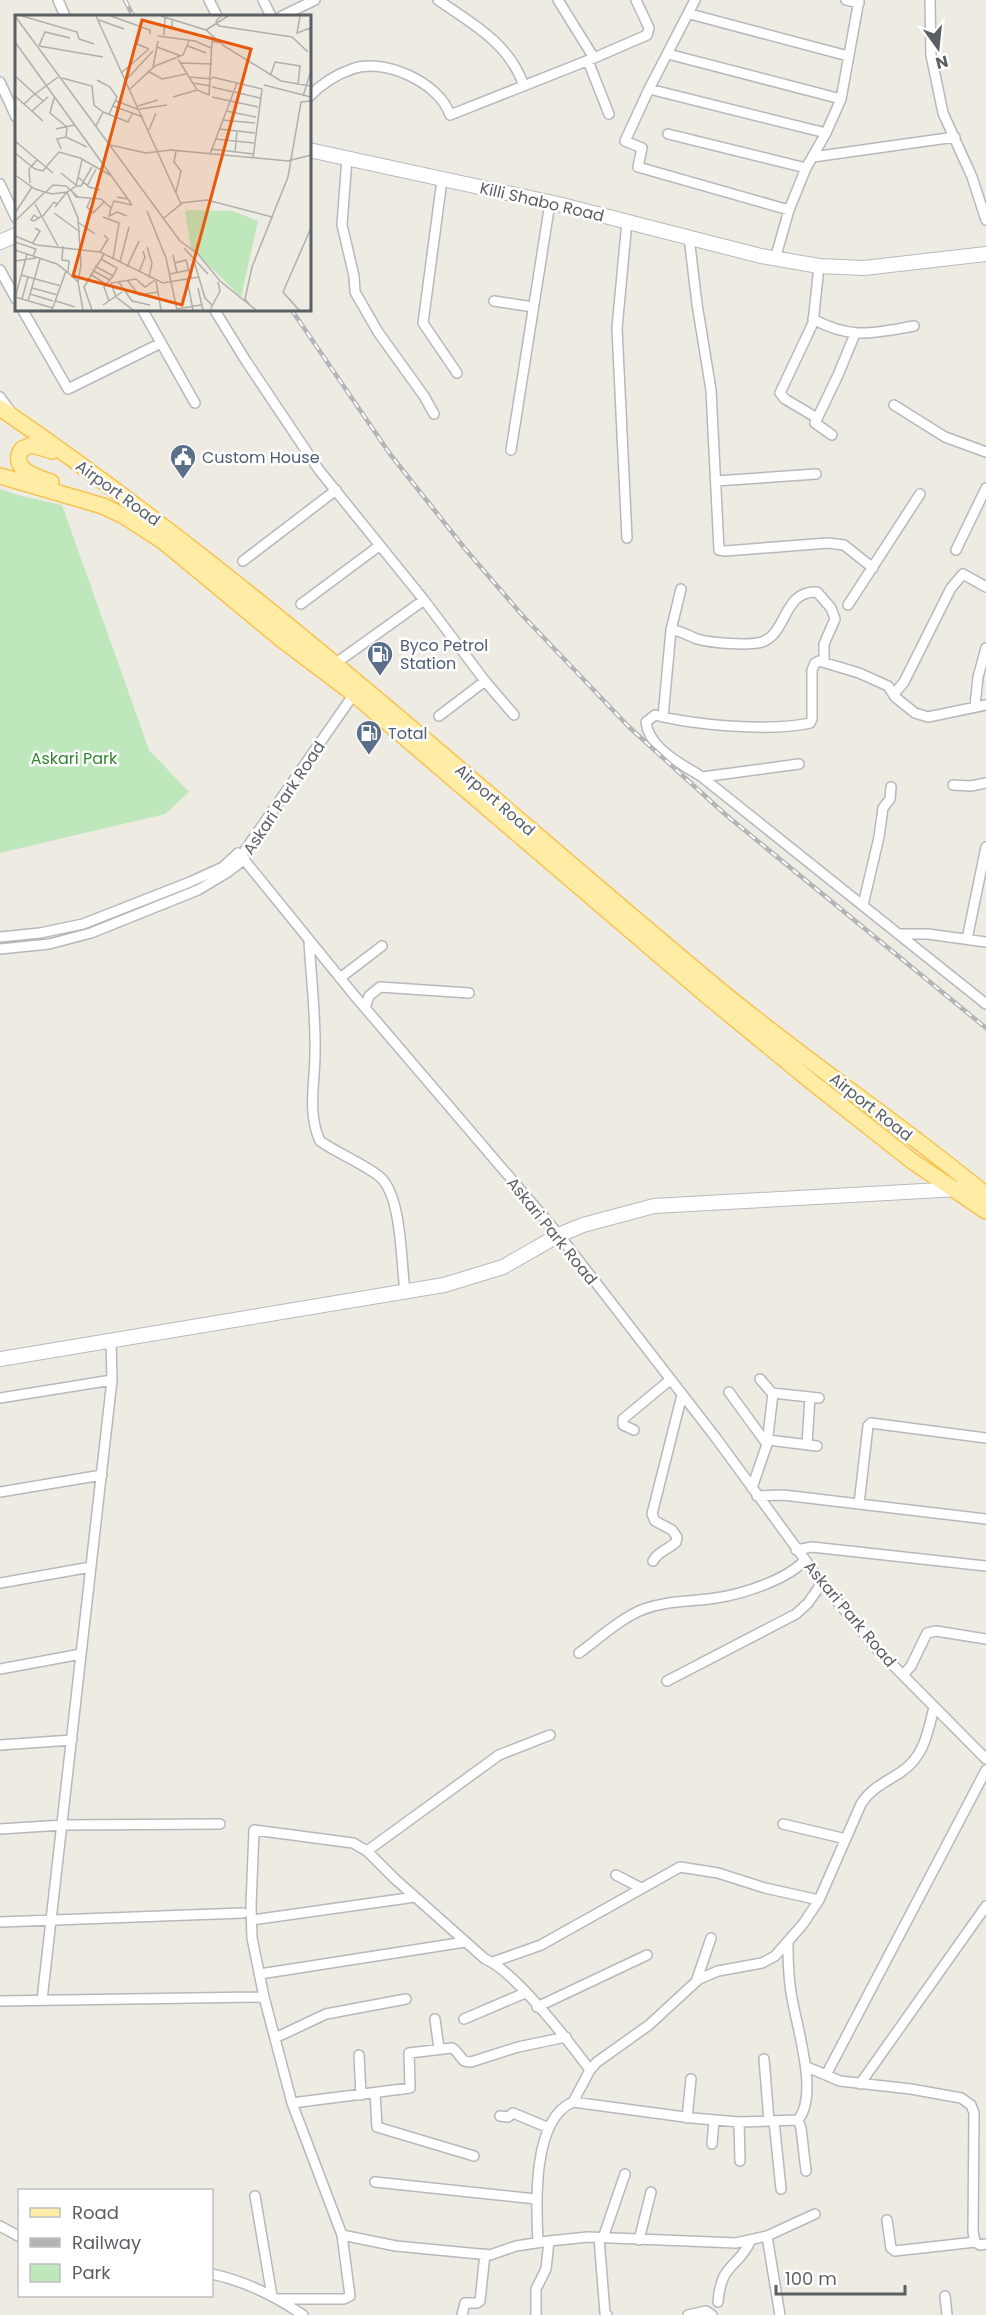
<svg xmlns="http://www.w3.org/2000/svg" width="986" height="2315" viewBox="0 0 986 2315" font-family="Poppins,sans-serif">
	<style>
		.green { fill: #bee8bc }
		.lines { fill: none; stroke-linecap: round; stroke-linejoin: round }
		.street-casing { stroke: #b5b9bd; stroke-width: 12 }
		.secondary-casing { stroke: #b6babf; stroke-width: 16 }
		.primary-casing { stroke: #fac34f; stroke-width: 18 }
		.street { stroke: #fff; stroke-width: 9 }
		.secondary { stroke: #fff; stroke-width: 14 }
		.primary { stroke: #ffeda6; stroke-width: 15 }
		.rail-casing { stroke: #b3b4b5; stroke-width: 4.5 }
		.rail { stroke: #fff; stroke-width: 2; stroke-dasharray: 7; stroke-linecap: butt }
		.labels { text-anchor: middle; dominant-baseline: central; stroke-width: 5; stroke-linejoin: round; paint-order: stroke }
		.street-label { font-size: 16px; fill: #5a5f64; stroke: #fff }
		.service-label { font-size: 16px; fill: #4e5e75; stroke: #fff; text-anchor: start }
		.park-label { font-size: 16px; fill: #2f862f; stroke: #fff }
		.inset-road { fill: none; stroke: #afafac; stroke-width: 1.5 }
		.view { fill: #e8590c; fill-opacity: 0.15; stroke: #e8590c; stroke-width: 3 }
		.inset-edge { fill: none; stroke: #5a5f64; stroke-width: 3 }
	</style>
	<rect width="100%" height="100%" fill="#eeebe2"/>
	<path class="green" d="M0,489l21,7 41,9 87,245 40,42 -24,22 -165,39z"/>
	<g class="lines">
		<g class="street-casing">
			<path id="street" d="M58,0l7,16
				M209,0l8,16
				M263,0l8,16
				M438,0c35,24 71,43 86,86
				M558,0l36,58
				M846,0l13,3
				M930,0l1,55 12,58 29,64 14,43
				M690,14l158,42
				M282,16l33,-16
				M668,54l173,45
				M588,61l21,53
				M0,82l16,35
				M649,89l46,-89
				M309,97c12,-13 26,-22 43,-28 32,-12 88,14 98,46l144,-57 53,-23 2,-7 -13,-28
				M668,134l138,34
				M813,157l142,-20
				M347,158l-5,67 12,51 1,16 23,40 46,64 10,18
				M442,180l-19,143 34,50
				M0,184l16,34
				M789,210l-151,-43 4,-19 -17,-7 24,-52 177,44
				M627,221l-10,107 10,210
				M689,237l8,67 14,86 8,160 6,1 103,-8 16,2 29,23
				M775,259l14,-49 17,-42 20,-35 15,-34 18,-99
				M0,270l16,29
				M494,301l39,6
				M22,309l46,80 93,-46
				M142,309l53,94
				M214,309l32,52 73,109 105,130 61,81 29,34
				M813,319c38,21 60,14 101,7
				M0,397l11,15
				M894,405l51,32 41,15
				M817,418l-32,-19 -5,-6 33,-70 6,-57
				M832,435l-17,-12 23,-48 17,-41
				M511,450l39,-247
				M716,481l100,-7
				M956,550l30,-62
				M243,561l93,-71
				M301,604l78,-58
				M848,605l72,-111
				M671,630c10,0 17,6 26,9 14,4 52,7 65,3 25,-8 21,-52 55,-50l14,16 4,11 -11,25v18
				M336,663l88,-63
				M354,694l-113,162 113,139 205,240 157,203 106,145 56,67 108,109
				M894,694l10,-12 47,-94 12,-14 23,13
				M975,706l3,-29 8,-29
				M439,716l46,-35
				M663,717l8,-87 10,-41
				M799,764l-97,13c-20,-13 -53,-28 -56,-55l9,-7c39,10 116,17 155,8l2,-4v-49l3,-7 4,-2 40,12 29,13 7,11 20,16 13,4 58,-12
				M702,777l284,227
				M953,785l18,1 15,-3
				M863,905l16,-68 4,-29 7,-9 1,-12
				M898,934h30l58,8
				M0,937l40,-4 43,-9 107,-42 33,-15 15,-14 3,3
				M967,939l19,-92
				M309,941c2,37 7,75 6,112 0,30 -8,60 5,88 17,12 46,24 60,36 22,19 21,86 25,114
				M0,949l49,-5 42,-11 107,-43 30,-18 17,-13
				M340,978l42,-32
				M365,1008l4,-12 11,-9 89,6
				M760,1379l12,14 47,5
				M729,1392l38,52
				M0,1398l112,-18
				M634,1430l-11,-5v-6l47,-39
				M768,1440l49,6
				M807,1445l3,-48
				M752,1488l15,-44 6,-51
				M0,1492l102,-17
				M757,1496l26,-1 203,24
				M859,1504l9,-78 3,-3 115,15
				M796,1550l16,-3 174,19
				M653,1561c5,-10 15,-11 23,-19l1,-5 -5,-7 -17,-9 -3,-7 30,-119
				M0,1583l91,-16
				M579,1653c18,-13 43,-36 65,-44 25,-9 47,-7 72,-11 27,-4 70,-18 88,-37
				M0,1669l81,-15
				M903,1675l8,-9 16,-33 9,-2 50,8
				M667,1681l129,-67 12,-11 14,-20
				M0,1745l72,-5
				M783,1824l63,15
				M0,1829l63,-4 157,-1
				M367,1851l132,-96 51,-20
				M616,1875l25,13
				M252,1920l163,-23
				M0,1922l243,-9
				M788,1941c0,17 0,34 3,51 4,31 29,102 7,128l3,8 5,43
				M493,1962l48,-17 139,-78 38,6 47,15 54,12
				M260,1974l205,-32
				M696,1982l15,-44
				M42,2000l70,-620 -1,-40
				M0,2001l264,-4
				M537,2007l110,-52
				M435,2019l4,30
				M464,2019l61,-26
				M275,2038l51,-24 80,-15
				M359,2055l2,40
				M764,2059l5,62
				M807,2067l33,14 71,8 50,9 10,7 3,8 -1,119 2,10
				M826,2075l160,-305
				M860,2084l126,-178
				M375,2093l2,34 97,29
				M573,2102l17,-32 7,-8 52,-37 50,-46 19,-8 44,-8 13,-7 28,-32 16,-24 42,-96c10,-16 25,-22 40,-32 23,-15 27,-40 33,-65
				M292,2103l118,-15 -1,-35 43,-5 3,2 9,11 7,1 47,-15 48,-10
				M500,2116l8,1 5,-4 36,15
				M687,2118l4,-39
				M774,2121l7,68
				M739,2122l1,39
				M712,2144l2,-24
				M375,2182l161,17
				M255,2196l17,100
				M887,2220l4,28 4,3 80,-9 5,3 6,-1
				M0,2226l20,11
				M342,2235l54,11 94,9 26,-9 33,-5 39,-4 148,6 31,-7 48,-22
				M767,2236l13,79
				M599,2238l6,75 2,2
				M603,2238l22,-64
				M639,2240l12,-48
				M538,2242c-2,-37 -6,-123 35,-140l119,16 47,4 59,-2
				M212,2274c33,7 63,22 91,41
				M945,2296l2,19
				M279,2299h65l6,-3 -8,-61 -50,-132 -28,-106 -12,-59 -1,-32 3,-76 99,13 14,8 28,28 90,80c29,11 85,84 105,111
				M718,2302c3,-40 20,-33 33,-62
				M462,2315l3,-12h12l3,-2 5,-47
				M536,2315v-26l10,-20 3,-28
				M688,2315l18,-4 6,4"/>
		</g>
		<g class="secondary-casing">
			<path id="secondary" d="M309,150l249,54 203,52 58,10 45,2 122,-14
				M0,242l16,-7
				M0,1359l444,-74 59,-18 56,-32 24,-10 71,-19 305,-17"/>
		</g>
		<g class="primary-casing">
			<path id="primary" d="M0,408c252,172 476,379 710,574 89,75 187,139 276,213
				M0,476l103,30 21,10 40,26 117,97 73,55 352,301 106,87 100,79 74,50
				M51,482c-15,-5 -42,-13 -29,-33l10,-4 20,6"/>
		</g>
		<use href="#street" class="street"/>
		<use href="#secondary" class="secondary"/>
		<use href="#primary" class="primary"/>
		<g class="rail-casing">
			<path id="rail" d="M125,0l8,16
				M291,309l99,145 76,96 57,66 106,111 97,88 260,213"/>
		</g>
		<use href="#rail" class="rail"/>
	</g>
	<defs>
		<g id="civic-pin" transform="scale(1.35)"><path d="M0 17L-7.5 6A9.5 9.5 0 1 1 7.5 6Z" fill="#5c6f8a" stroke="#fff"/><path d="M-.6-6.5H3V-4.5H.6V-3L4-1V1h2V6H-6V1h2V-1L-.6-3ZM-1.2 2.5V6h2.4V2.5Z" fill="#fff"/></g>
		<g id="fuel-pin" transform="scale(1.35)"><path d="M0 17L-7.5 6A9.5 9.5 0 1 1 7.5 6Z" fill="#5c6f8a" stroke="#fff"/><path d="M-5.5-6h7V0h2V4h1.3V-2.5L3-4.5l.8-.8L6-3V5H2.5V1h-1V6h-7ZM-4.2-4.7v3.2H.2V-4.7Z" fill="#fff"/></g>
	</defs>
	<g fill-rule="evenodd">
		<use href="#civic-pin" x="183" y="457"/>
		<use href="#fuel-pin" x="380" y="654"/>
		<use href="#fuel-pin" x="369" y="733"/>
	</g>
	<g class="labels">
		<g class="street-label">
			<text transform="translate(542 202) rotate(13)">Killi Shabo Road</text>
			<text transform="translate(118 493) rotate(36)">Airport Road</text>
			<text transform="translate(284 798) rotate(-56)">Askari Park Road</text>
			<text transform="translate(495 800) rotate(41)">Airport Road</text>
			<text transform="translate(871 1107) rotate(38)">Airport Road</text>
			<text transform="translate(552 1231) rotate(51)">Askari Park Road</text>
			<text transform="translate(850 1614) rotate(50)">Askari Park Road</text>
		</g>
		<g class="service-label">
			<text x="202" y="457">Custom House</text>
			<text x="400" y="645">Byco Petrol<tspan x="400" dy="18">Station</tspan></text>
			<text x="388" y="733">Total</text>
		</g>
		<g class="park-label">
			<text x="74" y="758">Askari Park</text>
		</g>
	</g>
	<g transform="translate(15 15)">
		<rect width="296" height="296" fill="#eeebe2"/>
		<path d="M173,195l45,1 25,10 -17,76 -50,-49 -6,-36z" fill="#bee8bc"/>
		<path class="inset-road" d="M0,1l165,225 18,13 22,27 36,29M7,1l55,16 2,7 15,5M81,1l85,188 -17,14M96,1l39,14v4M146,1l45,14 18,16 57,35 30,5M206,1l-5,5 3,5 73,11 16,15M285,1l-3,17 13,-5 1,34M157,4v9l12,3M84,5l25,9M126,13l-4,16 12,5M191,15l22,-14M149,20l1,-18M143,21l37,5 16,7M0,27l113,157M24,31l64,11M24,31l6,-14 25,6M173,31l18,7M142,32l24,9M163,44l19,31 12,5 3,-54 7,2M166,48l31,1M138,52l5,-26M133,56l14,8 24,-5M106,58l28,-24M256,59l4,-12 25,4 -2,19M0,61l20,18 23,-17M174,62l23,2M197,62l50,12 -9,69M47,63l30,8 2,19 9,7M82,65l13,7 7,10 -8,17M110,66l28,-30M178,68l18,3M249,70l47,12M197,72l48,11M115,74l25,-23 28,-11 6,-14M0,81l9,8 11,-10 8,7M288,81l8,-25M158,82l24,-7M197,82l46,10M39,83l-4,15 17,14 -1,10M101,86l24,9M9,89l19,17M98,91l30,11M123,91l20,-6M125,94l27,-4M17,96l16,-14M211,96l30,6M207,105l33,3M81,111l7,-14 25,10 4,-8M41,114l18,-4M204,114l36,4M134,115l7,-17M200,124l39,4M0,126l31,26 13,-15 21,6 30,17M95,130l36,8 25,-3 117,11 23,-6M46,134l-4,-10 9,-2 21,10M196,134l43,5M161,136l-2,11 7,9 -5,21M220,137l2,-21M0,138l20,16 8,2 3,-4 7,6M195,139l27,-71M46,158l15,12M0,160l20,14 17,5 15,-2 9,-6 6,-26M63,162l11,10 11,3M15,168l-1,-14 8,-9M61,171h5l11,-19M72,171l9,-17M57,176l4,6 25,2 10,9 3,-7 18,4M31,177l7,-7 13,1 12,11M102,182l11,2 4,6M76,183l-4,9 6,6 11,-11M166,188l26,-3 65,17M20,189l23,42M40,192l12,-15 11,26 3,47 -3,17M96,193l-2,8 8,-4 10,4M132,196l19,47 11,52M0,198l17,-26M39,198l26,19M28,201l11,-14 3,2M88,202l16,6 -6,36M23,203l-4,-3 -3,5 3,1 5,-3 3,-3M0,206l30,-29M64,208l16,11M0,221l22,9 63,7 63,31 36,-6M0,227l21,7 -3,7M17,229l8,-13 -5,-3M48,231l-1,14 7,1 -1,11M132,232l5,16 -3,15M169,233l24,26M0,235l42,14 15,12 6,6 5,28M85,237l8,-13 -4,-4M158,240l4,18M0,246l21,-3M179,246l11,37 8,8M105,247l9,-35M160,248l11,-3 5,18M80,251l18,10 4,-8 -16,-9M112,252l12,-26M77,255l18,10M124,257l6,-15 -2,-6M75,259l16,10M155,259l19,-4M6,260l40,11M172,264l6,31M112,265l12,15 19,-3M103,266l14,20 18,4M141,266l5,29M17,273l26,7M183,273l5,22M15,279l23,7M0,282l38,11M0,283l12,-44M7,284l6,-22M13,286l12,-42M41,286l19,6M94,286l-5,-14 9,-11M234,289l-4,-5 7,-32 36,-90 13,-75 10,-1M88,290l19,-13M162,294l24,-4M37,295l14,-39M77,295l-8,-23 20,-33M118,295l-17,-13 -5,-14 25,-4 9,8 10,-7M195,295l10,-19 -2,-9M284,295l-16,-18 28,-64"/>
		<path class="view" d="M127,5l109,29 -69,256 -109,-29z"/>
		<rect width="296" height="296" class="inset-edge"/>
	</g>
	<rect x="18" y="2189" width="195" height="108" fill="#ffffff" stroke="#bdbfc1" stroke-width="1.5"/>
	<rect x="30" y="2208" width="30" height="9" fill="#ffeda6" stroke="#bdbfc1" stroke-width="1.5"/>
	<text x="72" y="2219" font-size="18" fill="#5a5f64">Road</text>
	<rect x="30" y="2238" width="30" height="9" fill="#b3b4b5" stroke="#bdbfc1" stroke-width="1.5"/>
	<text x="72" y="2249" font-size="18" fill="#5a5f64">Railway</text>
	<rect x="30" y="2264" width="30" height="18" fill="#bee8bc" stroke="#bdbfc1" stroke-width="1.5"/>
	<text x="72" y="2279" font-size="18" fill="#5a5f64">Park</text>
	<g transform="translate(938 48) rotate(165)" stroke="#ffffff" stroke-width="4.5" paint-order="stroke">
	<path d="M0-4.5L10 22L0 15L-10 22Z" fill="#5a5f64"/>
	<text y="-9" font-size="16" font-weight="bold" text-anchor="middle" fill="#5a5f64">N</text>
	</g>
	<path d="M776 2285v9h129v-9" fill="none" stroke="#5a5f64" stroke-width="3"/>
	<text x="785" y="2285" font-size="18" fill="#5a5f64" stroke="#ffffff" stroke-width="4.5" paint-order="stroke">100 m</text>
</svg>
